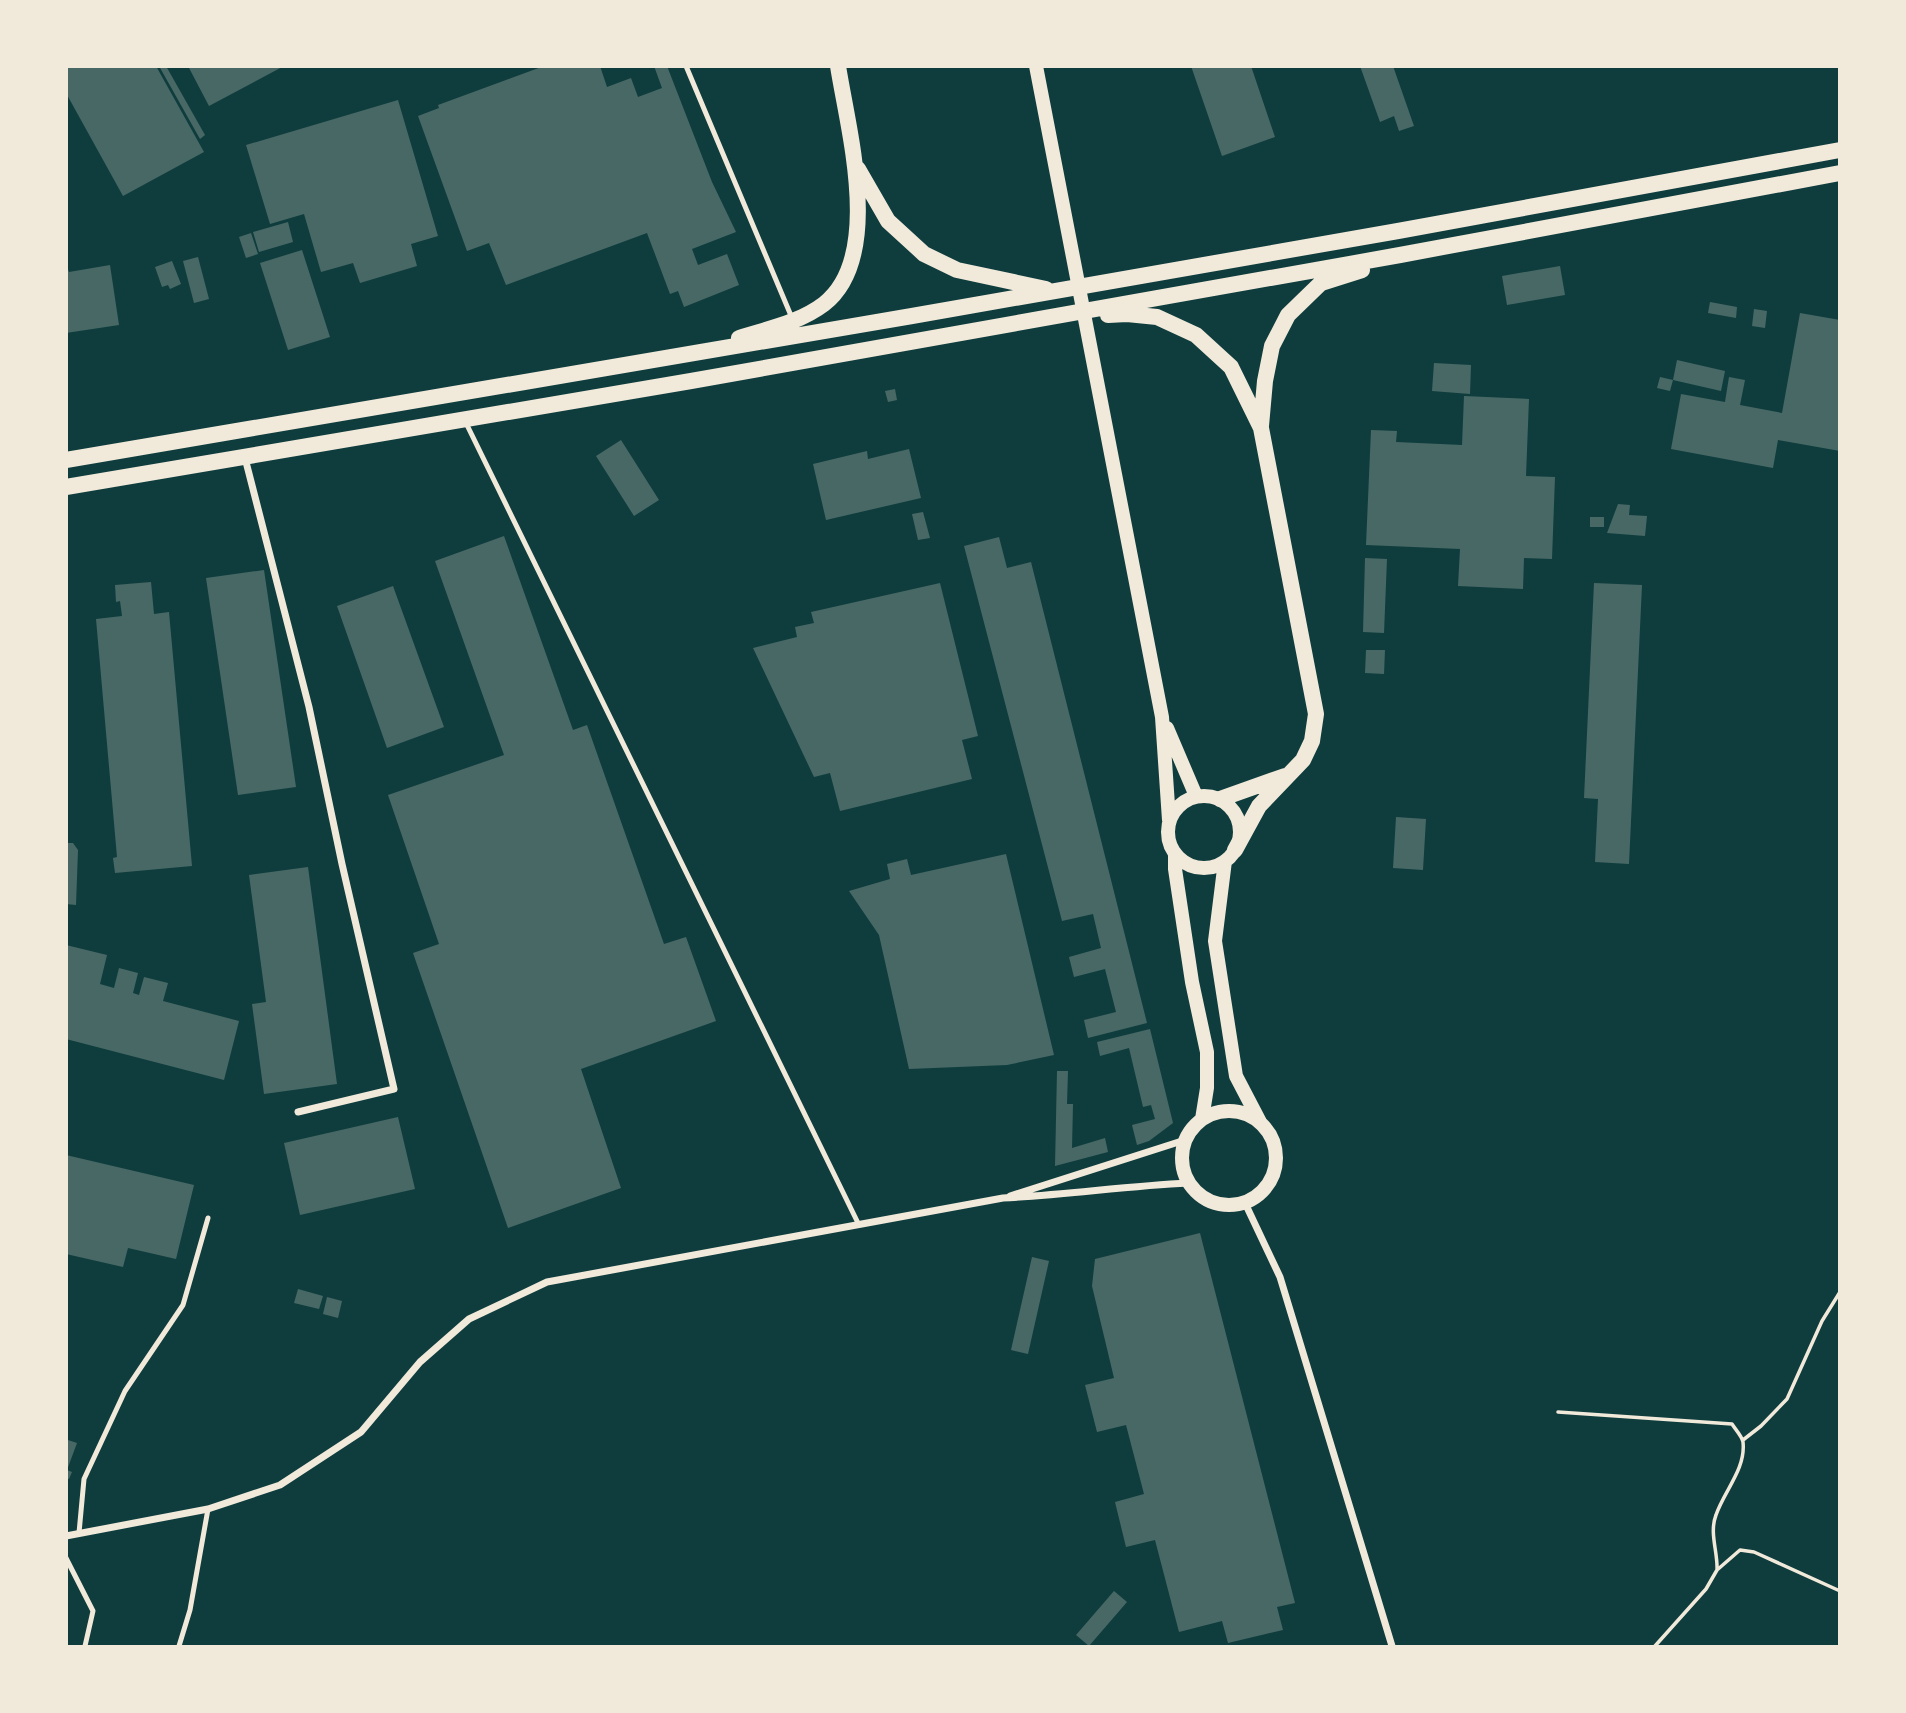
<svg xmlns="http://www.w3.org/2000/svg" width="1906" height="1713" viewBox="0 0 1906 1713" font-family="'PT Sans Narrow',sans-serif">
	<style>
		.building { fill: #486865 }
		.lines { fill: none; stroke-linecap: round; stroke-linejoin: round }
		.path { stroke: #f1e9da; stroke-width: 3.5 }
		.service { stroke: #f1e9da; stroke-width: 5 }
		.minor { stroke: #f1e9da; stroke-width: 7 }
		.secondary { stroke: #f1e9da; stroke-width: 14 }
		.primary { stroke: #f1e9da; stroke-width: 16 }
	</style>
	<rect width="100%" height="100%" fill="#0f3d3e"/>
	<path class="building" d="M66,66h90l48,86 -81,44 -57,-103z
		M159,66h7l39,69 -5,4z
		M188,66h96l-75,40z
		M544,66h56l7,21 24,-9 7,19 24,-9 -8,-22h13l45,116 24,50 -44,17 6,16 29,-11 12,31 -55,22 -6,-16 -8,3 -23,-61 -141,52 -17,-42 -22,8 -49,-135 21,-8 -1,-3z
		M1191,66h60l24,71 -53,19z
		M1360,66h33l21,60 -15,5 -5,-15 -14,6z
		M398,100l40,136 -27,8 6,22 -57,17 -7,-20 -32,9 -17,-58 -34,10 -24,-79z
		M288,222l5,20 -34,10 -6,-20z
		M251,233l7,21 -12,4 -7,-21z
		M302,250l28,87 -42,13 -28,-87z
		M198,257l11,42 -15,4 -11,-42z
		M172,261l9,23 -11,5 -2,-4 -6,2 -7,-20z
		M66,264l3,8 41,-7 9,60 -53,8z
		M1560,266l5,29 -58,10 -5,-29z
		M1710,302l27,5 -1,11 -28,-5z
		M1754,309l13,2 -2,17 -13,-2z
		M1800,313l40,7v131l-62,-11 -5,28 -102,-19 10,-55 44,8 4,-25 16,3 -5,25 42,8z
		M1677,360l48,11 -4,20 -48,-11z
		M1434,363l37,2 -1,29 -38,-3z
		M1660,377l13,3 -3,11 -13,-3z
		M895,389l2,11 -9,2 -3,-11z
		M1464,396l65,3 -3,77 29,1 -3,82 -28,-1 -1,31 -65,-3 2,-37 -94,-4 5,-115 26,1 -1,11 66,3z
		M621,440l38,60 -25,16 -38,-60z
		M909,449l12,49 -95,22 -13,-56 54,-13 1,8z
		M1618,504l12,1 -1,10 18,1 -2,20 -38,-3z
		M923,512l7,26 -12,2 -6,-26z
		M1590,517h14v10h-14z
		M504,536l69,194 14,-5 77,219 22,-7 30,84 -135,48 40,119 -113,40 -95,-275 26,-9 -51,-149 116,-40 -69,-194z
		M999,537l8,31 24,-6 116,461 -59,15 -4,-18 32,-8 -11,-43 -31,8 -5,-20 32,-9 -8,-34 -31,7 -98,-375z
		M1365,558l22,1 -3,74 -21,-1z
		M264,570l32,217 -58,8 -32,-217z
		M151,582l3,32 15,-2 23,254 -77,7 -2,-15 4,-1 -21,-238 26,-3 -2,-15 -4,1 -1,-17z
		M940,583l38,153 -16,4 10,39 -132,32 -10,-38 -16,4 -61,-129 44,-11 -2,-10 19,-4 -3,-11z
		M1594,583l48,2 -13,279 -34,-2 3,-63 -14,-1z
		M393,586l51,141 -57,21 -50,-142z
		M1366,650h19l-1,24 -19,-1z
		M1396,817l30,2 -3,51 -30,-2z
		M66,843h7l5,7 -2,55 -10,-1z
		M1006,854l48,201 -47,10 -98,4 -30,-134 -30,-44 41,-12 -3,-15 20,-5 4,16z
		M308,867l29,217 -73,10 -12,-90 14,-2 -17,-127z
		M66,945l41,10 -7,29 14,4 5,-20 19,5 -5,20 6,2 5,-18 24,6 -5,18 76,20 -15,59 -158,-41z
		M1150,1029l23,94 -24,18 -12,4 -5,-20 23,-6 -4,-14 -8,2 -14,-59 -29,8 -3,-14z
		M1057,1071h11l-1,33h6l-1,44 33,-10 3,14 -53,14z
		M398,1117l17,72 -115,26 -16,-72z
		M66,1155l128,30 -18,74 -48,-11 -5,19 -57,-13z
		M1200,1233l95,370 -18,4 6,23 -55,13 -6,-22 -43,11 -24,-92 -29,7 -11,-45 29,-8 -18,-69 -29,7 -12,-47 29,-7 -22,-92 3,-27z
		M1032,1257l17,4 -21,93 -17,-4z
		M298,1289l25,7 -4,13 -25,-6z
		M327,1297l15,4 -4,17 -15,-4z
		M68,1440l9,3 -10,27 5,2 -3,7 -3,-1z
		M1114,1591l13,11 -38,44 -13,-11z"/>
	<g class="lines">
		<path class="path" d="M1558,1412l174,12c3,5 10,12 11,18 3,27 -19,49 -27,73 -7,18 2,37 1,55
			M1743,1440l18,-14 26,-27 35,-78 18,-29
			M1655,1646l51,-57 11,-19 23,-20 14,2 86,39"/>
		<path class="service" d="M686,66l106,252
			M466,423l393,802
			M79,1533l5,-54 41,-88 58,-86 25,-87
			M66,1558l27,53 -8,35
			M179,1646l11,-36 18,-101"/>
		<path class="minor" d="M245,458l64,249 33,157 52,225 -96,23
			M1010,1196l175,-56
			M1245,1203l35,74 112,369
			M66,1536l142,-27 72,-24 81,-53 59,-70 49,-43 78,-37 456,-84c62,-3 123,-12 185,-15"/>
		<path class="secondary" d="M1036,66l126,651 7,103
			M1167,728l29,68
			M1168 832a36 36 0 1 1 72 0a36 36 0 1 1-72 0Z
			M1175,853v16l17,113 15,70v36l-5,31
			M1225,861l-10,80 21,135 24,46
			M1182 1158a47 47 0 1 1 94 0a47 47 0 1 1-94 0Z"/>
		<path class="primary" d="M858,169l30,52 36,33 33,16 89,19
			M1108,315l19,-1 30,3 39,18 35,32 30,61 55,286 -4,27 -9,19 -44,46 -24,44
			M739,338c28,-9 60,-15 85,-34 60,-47 24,-174 14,-238
			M1261,426l4,-45 7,-35 16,-31 33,-32 41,-13
			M66,460l846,-144 486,-85 442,-81
			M66,487l625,-106 709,-126 440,-82
			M1220,799l65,-23"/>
	</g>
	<rect width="1906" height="1713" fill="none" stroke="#f1e9da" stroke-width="136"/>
</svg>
